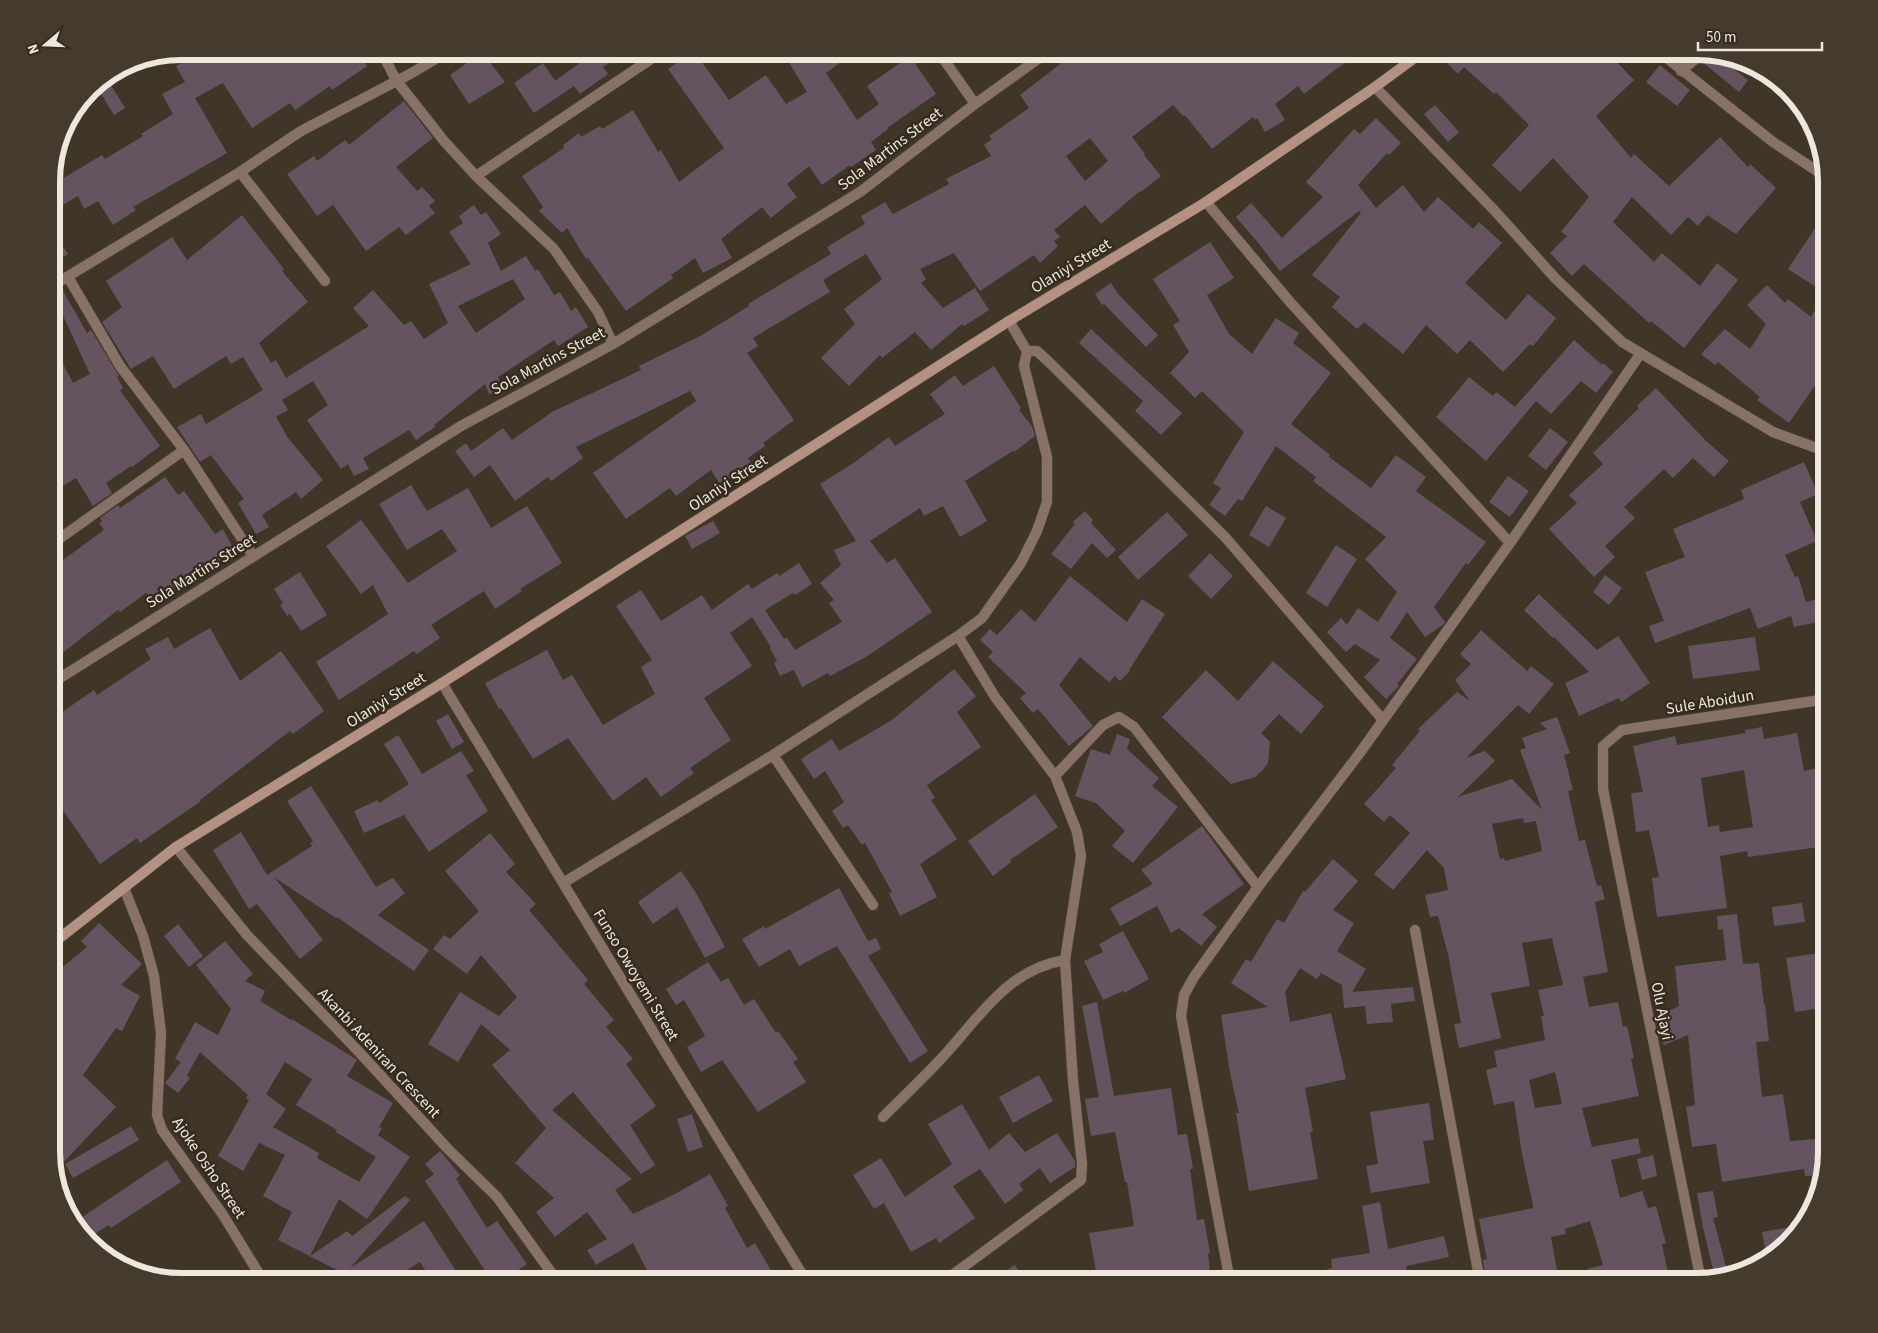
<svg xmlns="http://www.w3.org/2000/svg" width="1878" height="1333" viewBox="0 0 1878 1333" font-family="'Source Sans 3',sans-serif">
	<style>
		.building { fill: #655460; fill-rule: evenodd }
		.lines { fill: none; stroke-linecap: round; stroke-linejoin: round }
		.street-casing { stroke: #5b5244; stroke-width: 11 }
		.secondary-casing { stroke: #5b5244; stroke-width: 11 }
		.street { stroke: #887268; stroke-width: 10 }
		.secondary { stroke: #b49283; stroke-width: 10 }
		.labels { text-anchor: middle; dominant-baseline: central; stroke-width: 5; stroke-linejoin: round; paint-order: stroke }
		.street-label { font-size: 16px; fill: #ede7de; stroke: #352c1d }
		.rim { fill: none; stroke: #ede7de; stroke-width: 6 }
	</style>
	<rect width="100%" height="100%" fill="#3f3627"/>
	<path class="building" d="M204,51h153l10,15 -35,24 -2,-4 -35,24 -5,-7 -38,25 -29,-45 -28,15 32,55 -94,54 3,3 -23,15 -15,-24 -14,8 -6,-13 -26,15v-38l2,-8 8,14 40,-24 3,4 38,-23 -2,-2 32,-20 -11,-20 23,-12 -9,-16z
		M596,51h33l-26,16 5,7 -28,20 -6,-8 -40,27 -20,-30 29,-20 12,18z
		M694,51l35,49 37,-25 20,29 21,-12 -25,-41h74l-30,22 31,47 22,-16 -12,-18 43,-30 26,38 -49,34 1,1 -17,13 5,8 -25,17 -1,-2 -28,20 -13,-19 -22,18 10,13 -26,21 -9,-11 -41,32 11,19 -29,15 -8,-15 -24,17 2,3 -47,33 -38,-53 -2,1 -19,-31 -5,5 -23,-22 4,-4 -21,-31 42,-28 -1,-3 16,-12 2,4 19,-11 2,3 31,-19 25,42 3,-2 18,32 45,-34 -56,-79z
		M1077,51h288l-29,18 -32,25 -6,-8 -23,18 10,16 -20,12 -8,-14 -2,2 -2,-3 -41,32 -27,-34 -2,1 -10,-11 -41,32 13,17 -1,1 17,21 -20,16 -1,-1 -39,33 -16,-19 -31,25 6,7 -6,4 4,5 -18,17 -6,-8 -54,36 -26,-38 -34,16 6,10 -5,4 22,25 32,-20 14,22 -25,16 -2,-2 -31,26 -16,-18 -33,26 -2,-3 -31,31 -28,-28 34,-34 -11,-15 38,-30 -16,-25 -43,26 7,12 -77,46 5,8 -11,7 47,67 -31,23 2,3 -17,12 3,5 -31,21 -9,-14 -35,26 -6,-8 -44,31 -33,-46 103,-72 -6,-10 -114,56 7,11 -32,23 -3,-4 -33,24 -25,-36 -16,12 -19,-26 11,-8 5,8 32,-23 9,12 40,-28 89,-42 -2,-4 63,-31 47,-29 -1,-2 83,-50 -4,-7 38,-23 -4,-8 24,-14 8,12 56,-30 -3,-5 45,-23 -7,-11 8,-6 -3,-3 40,-28 -9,-13zM1090,138l18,23 -23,20 -19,-25z
		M1435,51h155l9,9 8,-8 27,28 -38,36 35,42 3,-4 35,32 51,-49 28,30 2,-3 26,24 -40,46 -29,-19 -9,11 -10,-9 -17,18 -39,-38 -19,25 41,40 8,-9 38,33 17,-23 21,17 -54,68 -33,-27 -2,2 -65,-59 -12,12 -22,-23 17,-17 -6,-4 28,-35 -36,-39 -33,34 -28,-27 37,-40 -33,-33 -2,2 -30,-27 -6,7z
		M482,52l23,30 -36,22 -19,-29z
		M1711,54h4l33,26 -9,12 -37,-30z
		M1660,65l30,25 -13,16 -31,-24z
		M106,77l19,31 -11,7 -19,-31z
		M404,101l29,37 -37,29 21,24 5,-4 13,14 -6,5 6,7 -29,22 -7,-8 -33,24 -33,-46 -16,11 -30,-42 27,-18 3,5 28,-21 4,5z
		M1435,105l24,27 -11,10 -24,-28z
		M1376,118l25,25 -12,12 -2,-2 -29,32 18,23 27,-23 21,27 14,-15 35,32 6,-7 23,21 -37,40 41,37 22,-26 28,24 -23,28 -3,-2 -27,28 -33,-32 -13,14 -31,-29 -23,29 -39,-32 -7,7 -25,-22 8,-10 -28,-22 49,-62 -2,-2 -79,60 -20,-26 -24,-28 15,-14 31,35 41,-41 -17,-15 48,-53 6,5z
		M474,205l7,10 5,-3 15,22 -13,9 13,28 25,-15 9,15 3,-2 16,26 6,-3 11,19 5,-4 12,20 -30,19 -4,-6 -56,37 5,12 -14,5 -4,-10 -51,41 1,2 -19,13 -7,-10 -46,28 6,11 -15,7 -6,-12 -7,5 -34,-49 21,-15 -15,-24 -31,19 6,10 -12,7 12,21 35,42 -22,19 -5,-7 -34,23 7,12 -13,7 -18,-31 6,-4 -33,-44 -11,7 -23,-35 24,-13 5,10 57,-34 -20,-33 -12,7 -5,-8 -52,33 -21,-33 -22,13 -29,-47 20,-15 -16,-26 66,-44 15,23 55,-45 42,54 -2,2 26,31 -49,41 12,20 5,-3 10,18 83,-52 -16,-18 20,-18 31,35 7,-4 13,18 24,-16 -19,-39 42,-20 -22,-32 14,-9 -4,-7zM513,279l12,20 -49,34 -18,-27z
		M1827,210v61l-11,16 -28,-18z
		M52,230l16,24 -16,10z
		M1210,242l24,36 -27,17 22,39 23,20 24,-36 23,15 -6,10 38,30 -40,51 39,31 -1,2 42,31 25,-33 30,22 -10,14 70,51 -18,23 -2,-2 -32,44 11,15 -1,2 -19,13 -18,-25 -17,26 27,21 -20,25 2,2 -13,13 -22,-22 16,-17 -25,-16 -9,8 -19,-20 14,-14 6,7 11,-17 20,14 19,-30 -32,-33 21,-22 -73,-56 3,-4 -40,-31 -34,55 -4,-2 -13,17 -16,-11 12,-17 -8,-5 31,-51 -42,-41 -7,7 -25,-25 19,-21 -16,-27 7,-4 -27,-42z
		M1111,283l7,11 40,41 -12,12 -42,-43 -2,1 -7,-11z
		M1767,285l18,18 3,-4 23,18 3,-6 13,8v49l-38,55 -32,-23 3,-3 -42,-35 -3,3 -14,-11 24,-25 25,20 16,-25 -19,-19z
		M62,289l25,44 4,-3 28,46 -2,1 6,11 -3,2 40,56 -28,21 -1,-1 -25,17 6,10 -19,13 -17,-28 -24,14v-149l21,40 17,-9 -37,-80z
		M1091,329l91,84 -21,22 -26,-24 8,-10 -64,-58z
		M1574,340l28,25 1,-2 10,9 -17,21 -15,-12 -30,33 -15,-13 -50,60 -50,-44 33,-40 24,19 3,-4 19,15z
		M994,366l27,42 -2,2 13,16 3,10 -21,16 -1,-1 -48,30 22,40 -27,16 -17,-31 -19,10 -4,-8 -50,33 17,22 8,-5 37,54 -66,45 -36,19 -2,-3 -26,14 -8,-17 -14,6 -6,-13 3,-2 -7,-13 1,-1 -19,-30 -22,16 22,33 -48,32 27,42 -41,28 4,5 -33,24 -15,-20 -33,24 -45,-63 -35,21 -32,-51 -2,1 -14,-26 62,-33 16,30 9,-5 31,50 52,-31 -14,-27 11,-7 -36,-54 25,-16 20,31 41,-26 10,15 36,-26 4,5 25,-16 2,3 20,-13 13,21 -17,11 -2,-2 -28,17 19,29 3,-1 8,12 47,-28 -13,-19 5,-3 -14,-17 21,-18 -7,-15 22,-9 -36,-57 32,-20 37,-27 6,9 50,-32 -15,-20 25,-19 8,11z
		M1656,388l50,53 23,20 -15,16 -21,-19 -20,20 -9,-9 -40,38 11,11 -30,28 10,11 -21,20 -45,-48 28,-26 -8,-8 34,-31 -10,-11 46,-45 -2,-2z
		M1550,428l18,14 -22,28 -18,-14z
		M1804,462l14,32 -18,8 17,39 -32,14 10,22 3,-1 8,26 21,-5v23l-33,7 -3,-11 -33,13 -8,-21 -95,35 -6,-17 15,-5 -19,-49 40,-15 -12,-28 71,-30 -3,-9z
		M1508,476l21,15 -19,26 -21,-15z
		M165,477l13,18 6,-4 31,43 8,-5 11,21 -15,7 3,6 -18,9 -2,-4 -48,36 -8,-11 -26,19 -2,-2 -66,51v-93l52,-38 -5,-7 3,-2 -2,-3 18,-13 2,3z
		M411,485l16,26 41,-23 23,40 36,-22 35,57 -42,26 2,2 -27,18 -11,-18 -53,34 9,13 -23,16 -3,-3 -75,49 -23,-38 72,-48 -15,-29 -12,9 -35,-48 35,-26 47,63 49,-32 -15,-22 -35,21 -28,-46z
		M1266,506l20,12 -17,29 -20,-12z
		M1085,511l8,9 -2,3 25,27 -9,8 -15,-15 -21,26 -20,-15 24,-30 -2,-2z
		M1167,512l21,23 -50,45 -20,-23z
		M713,521l7,12 -28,16 -7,-13z
		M1336,545l21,14 -30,48 -21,-14z
		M1210,553l23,23 -22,23 -23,-23z
		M300,572l27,43 -26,16 -11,-17 -3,2 -7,-11 3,-2 -9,-14z
		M1605,575l17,13 -13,17 -16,-13z
		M1070,576l57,46 15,-23 23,15 -36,56 1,1 -10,10 -5,-5 -6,6 -29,-25 -21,28 34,41 -24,20 -31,-37 -5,4 -13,-15 6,-5 -38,-36 5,-5 -13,-12 10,-11 7,6 24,-26 14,13z
		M1539,594l58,56 21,-14 32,47 -29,19 -2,-4 -40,18 -14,-33 24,-11 -35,-35 -1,1 -29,-28z
		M210,628l30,53 41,-30 43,60 -31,23 -3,-3 -90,69 1,1 -61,42 -3,-5 -37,26 -42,-61 -6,6v-90l42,-29 3,5 54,-36 -6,-10 23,-12 6,12z
		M1481,630l46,41 4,-5 23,18 -25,30 -11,-9 -52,53 19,-7 10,10 -37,36 54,-18 30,31 -22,-60 6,-2 -4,-10 25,-9 -7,-6 17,-6 13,36 -6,2 9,35 -5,1 11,50 6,-1 12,46 4,-1 4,14 -10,3 13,70 -25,5 6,30 29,-5 5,25 4,-1 7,32 -3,1 8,37 -57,12 10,39 46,-9 3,15 -30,7 9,38 22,-7 6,17 8,-2 10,37 -4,1 8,38h-80l-3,-13 16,-4 -13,-44 -25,8 1,5 -15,3 8,45h-71l-3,-9 -2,-13 4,-1 -8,-40 54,-11v-3l-11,-51 -8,-53 -20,4 -8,-35 11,-3 -3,-16 51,-11 -4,-24h3l-6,-26 25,-5 -11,-47 -30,5 8,43 -39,7 10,45 -42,10 -5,-24 7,-1 -13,-69 -10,-38 -8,1 -5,-22 23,-5 -4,-22 -17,-18 -34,40 -19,-16 36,-41 -20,-18 -6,7 -20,-18 32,-36 -4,-3 28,-34 -2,-2 39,-37 13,9 -15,-21 16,-16 -11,-10zM1523,818l1,5 12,-2 6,30 -37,10 -1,-3 -4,1 -8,-35zM1555,1072l7,32 -27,4 -6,-28z
		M1755,637l5,33 -67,9 -5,-33z
		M1273,661l51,45 -23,28 -22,-20 -18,19 9,9 -2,21 -6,8 -7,6 -24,7 -69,-67 44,-47 32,31z
		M954,669l22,27 -19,16 24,35 -54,38 8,13 -4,2 26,39 -37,25 17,33 -37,19 -11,-23 3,-1 -27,-49 -3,2 -14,-20 -5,3 -11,-17 12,-9 -19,-31 -11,8 -13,-20 31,-20 7,12 53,-31z
		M448,714l16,28 -12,7 -16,-28z
		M1762,727l2,12 33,-6 7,38 14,-3 6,36h-5l7,42 -78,11 -1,-6 -27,5 7,52 -70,9 -5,-39 7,-1 -10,-47 -13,2 -5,-39 12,-1 -10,-46 42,-10 2,9 69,-12 -1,-3zM1744,770l9,57 -33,5 -1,-7 -11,2 -7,-49z
		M1117,734l13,5 -3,10 32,29 -7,8 26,21 -45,56 -21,-17 13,-15 -29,-28 -21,-7 16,-47 19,6z
		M398,735l24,39 39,-23 13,20 -8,4 22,36 -59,41 -25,-37 -40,18 -10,-22 24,-11 1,3 30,-19 -25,-40z
		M311,786l65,101 17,-9 12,15 -27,22 51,35 -15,21 -77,-54 -1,1 -61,-40 48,62 -23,19 -43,-55 -8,5 -36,-59 28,-18 26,43 3,-2 42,-27 -2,-3 3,-2 -26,-40z
		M1035,794l23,33 -48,33 1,2 -18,14 -25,-35z
		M1202,826l42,58 -42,30 15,13 -16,19 -22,-18 -8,5 -14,-27 -37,20 -10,-18 43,-24 -12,-14z
		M490,833l25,31 -9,8 30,32 -7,6 59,70 -4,4 30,36 -8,7 27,32 -7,5 30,42 -26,19 25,40 -14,9 -68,-82 -21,18 80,69 -17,11 18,24 42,-20 35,-20 18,32 -3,2 22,40 8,-5 18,31 -14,8h-106l-20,-39 -37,22 -9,-15 20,-11 -20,-27 -32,25 -19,-25 18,-14 -39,-35 31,-35 -54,-63 18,-15 -29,-26 -23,38 -30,-18 32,-52 39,24 18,-19 -36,-42 -14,19 -34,-25 11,-14 6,4 29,-28 -34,-40z
		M1333,859l25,22 -25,29 21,13 -17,28 29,18 -14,23 61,-5 2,14 -24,3 2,18 -26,2 -2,-18 -21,2 -2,-23 -21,-12 -4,6 -17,-11 -15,24 5,30 41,-9 15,66 -41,9 8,44h-3l8,47 -69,12 -13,-78h3l-9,-40 -9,-58 47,-8 -37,-24 15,-24 5,3 26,-43 7,4 19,-32 2,1z
		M681,871l15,22 29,54 -20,11 -28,-51 -24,17 -15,-22z
		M839,888l29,53 8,-3 5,11 -13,7 60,95 -18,12 -73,-117 -38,20 -9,-17 -31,18 -17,-28 22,-13 1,3z
		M1802,903l3,19 -31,4 -2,-19z
		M1737,914l6,50 16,-1 5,42 1,-1 4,37 -13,1 6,55 21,-3 7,47 37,-3v14l-4,23 -18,1 -1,-7 -82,13 -6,-38 -24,3 -6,-40 9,-2 -7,-70 -24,10 -5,-10 -4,-18 24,-11 -4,-40 51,-6 -3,-31 -5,1 -1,-14z
		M99,923l43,41 -21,21 19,11 -18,35 -6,-3 -33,47 33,32 -61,64 -3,-11v-45l10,-11 -10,-6v-122l35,-29 -6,-6z
		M178,924l25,32 -14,11 -25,-31z
		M1123,931l26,48 -25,14 -1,-2 -20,9 -19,-39 19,-9 -4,-8z
		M225,941l28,33 -8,7 20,10 -5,10 31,19 1,-1 65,41 -10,16 46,27 -14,24 3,1 -4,7 32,22 -43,62 -28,-20 -29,57 37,-25 5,5 53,-40 5,4 -60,68 74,-47 39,61h-30l-13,-20 -20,12 -1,-2 -14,10h-64l16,-12 -59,-30 14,-28 -29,-16 22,-41 -26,-12 -16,28 -25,-15 31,-56 -3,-2 2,-3 -48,-43 -13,23 3,3 -12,15 -13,-10 16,-21 -6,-3 20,-37 23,13 13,-26 -35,-44zM285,1062l27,17 -16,26 41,25 -1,2 40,25 -17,25 -42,-24 2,-5 -46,-26 13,-18 -20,-15z
		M1827,952v55l-32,5 -9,-54z
		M708,962l13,20 7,-4 16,27 10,-6 22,34 2,-2 20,28 -5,3 13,20 -48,30 -36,-52 -21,12 -14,-25 18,-11 -2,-4 -19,-32 -8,5 -10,-16z
		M1097,1002l17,94 57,-8 7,47 9,-1 6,35h-3l7,51 7,-1 6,34h-2l3,29h-113l-9,-49 45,-7 -7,-44h-2l-10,-50 -24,4 -6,-37 14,-2 -17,-91z
		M1039,1075l14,26 -40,22 -14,-26z
		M1429,1103l5,37 -11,1 7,42 -59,10 -5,-27 12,-2 -8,-52z
		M962,1104l27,46 20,-17 16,19 32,-19 18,28v6l-25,16 -10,-15 -21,16 4,6 -18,14 -25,-35 -27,17 22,32 -36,25 -3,-5 -25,14 -27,-49 -10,6 -21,-34 28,-17 24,39 47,-33 -24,-40z
		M692,1114l11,33 -15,5 -11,-33z
		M131,1126l8,14 -66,38 -8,-14z
		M440,1151l20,24 -4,4 31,49 10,-7 30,43 -26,18h-8l-68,-101 9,-7 -9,-10z
		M1653,1155l4,21 -15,4 -5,-21z
		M167,1160l14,22 -70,46 -2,-3 -21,13 -13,-16z
		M1713,1191l5,26 -5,1 15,56 -13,3 -12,-49 -6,-35z
		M1380,1202l8,47 56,-13 5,21 -43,9 3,16h-111v-4l34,-10 -1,-9 39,-6 -8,-47z
		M1790,1227l2,11 -25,20 -5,-26z
		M1015,1265l11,17h-38z"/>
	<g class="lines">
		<g class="street-casing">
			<path id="street" d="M381,51l15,29 48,61 32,35 78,73 44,63 15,32
				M938,51l37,53
				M1658,51l115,91 53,35
				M1681,71l23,-19
				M1375,87l120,124 60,67 67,64 151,90 49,18
				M240,172l85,109
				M476,176l187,-125
				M1206,202l84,100 220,241
				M68,277l52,89 64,84 69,106
				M52,286l188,-114 61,-41 109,-57 39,-23
				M1009,321l18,30h10l14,13 174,173 158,183
				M1827,442l-5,8 5,16
				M59,539l125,-89
				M52,683l409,-257 152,-82 247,-152 115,-88 74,-53
				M442,683l233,385 132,214
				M1824,700l3,31
				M773,755l100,150
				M1055,776l48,-51 16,-8 15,10 124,160
				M176,847l71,88 113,118 88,96 49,48 61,85
				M563,883l210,-128 185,-119 24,-18 39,-55 16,-32 10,-29v-45l-23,-91 3,-15
				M124,888l19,48 11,40 7,57 -4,82 5,15 61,85 41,67
				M1415,930l65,352
				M883,1117c18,-18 37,-36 54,-54 40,-41 67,-93 128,-103
				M1701,1281l-98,-492v-43l19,-16 205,-31
				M943,1282l138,-102 1,-16 -9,-83 -8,-121 16,-104 -4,-24 -22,-56 -60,-79 -37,-61
				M1230,1282l-49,-266 3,-21 10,-18 64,-90 101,-133 151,-211 131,-190"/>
		</g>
		<g class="secondary-casing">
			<path id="secondary" d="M52,944l124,-97 266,-164 567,-362 197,-119 169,-115 49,-36"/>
		</g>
		<use href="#street" class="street"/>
		<use href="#secondary" class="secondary"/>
	</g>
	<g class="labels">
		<g class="street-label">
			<text transform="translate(890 149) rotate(-37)">Sola Martins Street</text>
			<text transform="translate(1071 266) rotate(-31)">Olaniyi Street</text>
			<text transform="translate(548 361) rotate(-28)">Sola Martins Street</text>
			<text transform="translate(728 483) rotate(-33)">Olaniyi Street</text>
			<text transform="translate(201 571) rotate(-32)">Sola Martins Street</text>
			<text transform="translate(386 700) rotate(-32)">Olaniyi Street</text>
			<text transform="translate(1710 702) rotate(-9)">Sule Aboidun</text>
			<text transform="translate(636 975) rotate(59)">Funso Owoyemi Street</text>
			<text transform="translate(1662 1011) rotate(79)">Olu Ajayi</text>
			<text transform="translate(379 1053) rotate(47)">Akanbi Adeniran Crescent</text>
			<text transform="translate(209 1168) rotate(56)">Ajoke Osho Street</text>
		</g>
	</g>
	<path d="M0 0H1878V1333H0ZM181 60H1697A121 121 0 0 1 1818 181V1152A121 121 0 0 1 1697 1273H181A121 121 0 0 1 60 1152V181A121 121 0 0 1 181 60Z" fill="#443b2c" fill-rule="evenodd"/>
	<path class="rim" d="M181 60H1697A121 121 0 0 1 1818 181V1152A121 121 0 0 1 1697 1273H181A121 121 0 0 1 60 1152V181A121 121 0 0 1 181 60Z"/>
	<g transform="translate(45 45) rotate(251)" stroke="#352c1d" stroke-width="4" paint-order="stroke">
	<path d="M0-4L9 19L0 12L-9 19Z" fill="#ede7de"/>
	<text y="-8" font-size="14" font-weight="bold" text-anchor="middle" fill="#ede7de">N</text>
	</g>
	<path d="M1698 42v8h124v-8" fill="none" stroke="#ede7de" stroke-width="2.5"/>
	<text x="1706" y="42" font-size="15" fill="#ede7de" stroke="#352c1d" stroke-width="4" paint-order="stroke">50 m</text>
</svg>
